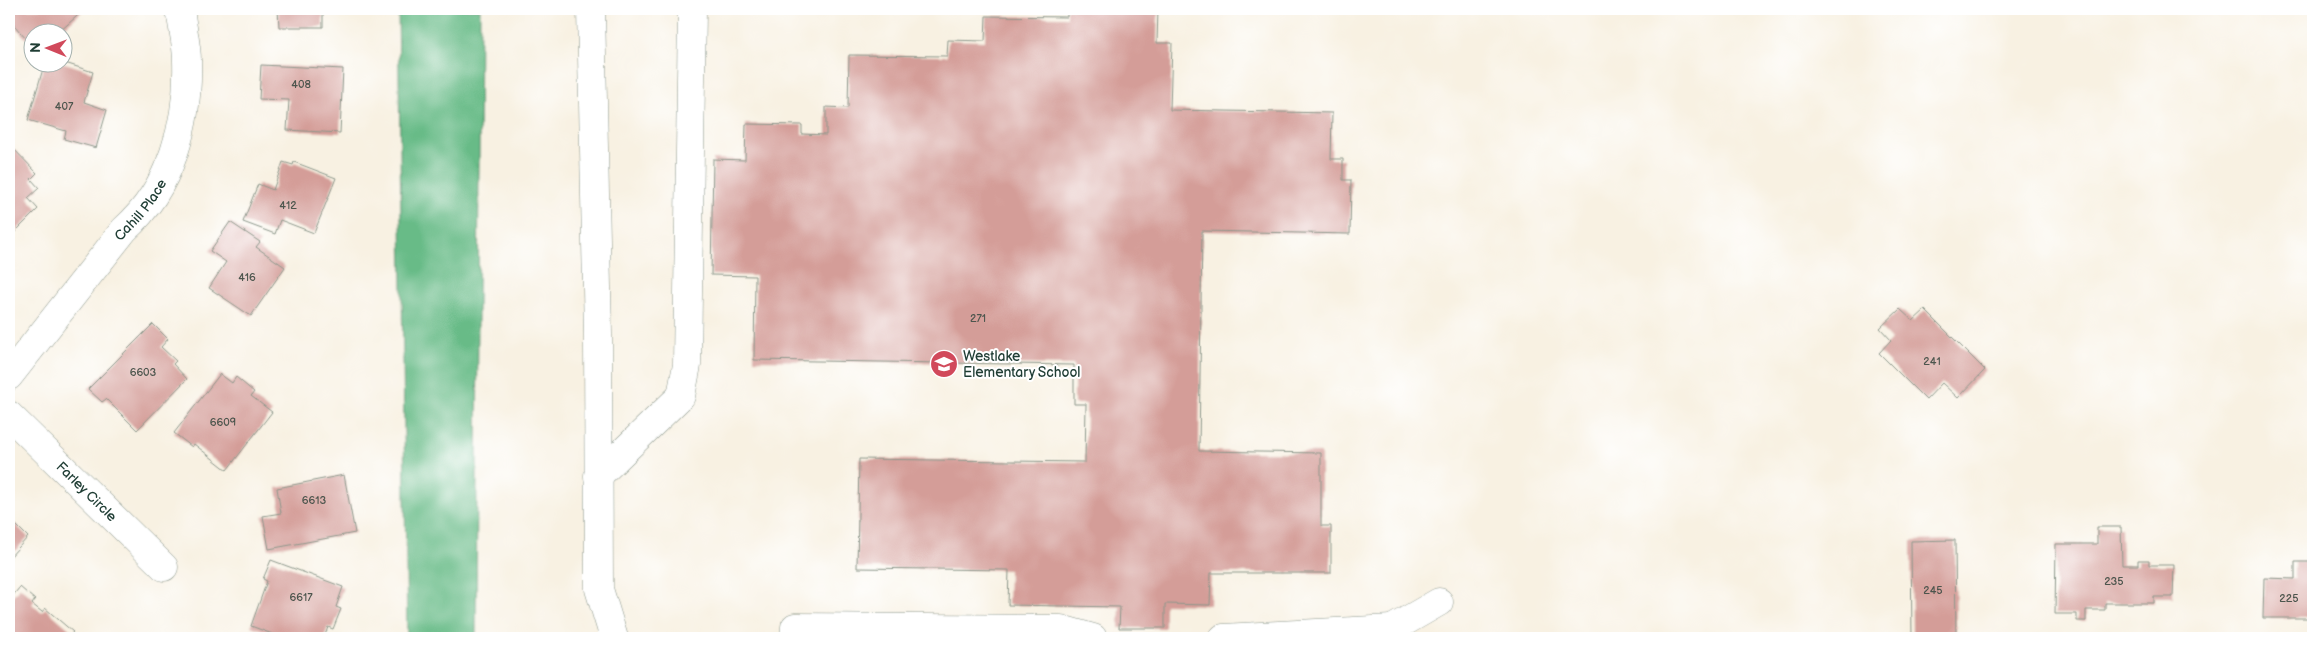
<svg xmlns="http://www.w3.org/2000/svg" width="2322" height="647" viewBox="0 0 2322 647" font-family="'Balsamiq Sans',sans-serif">
	<style>
		.forest { fill: #68bb87; stroke: #447c5e }
		.building { fill: #d49d98 }
		.lines { fill: none; stroke-linecap: round; stroke-linejoin: round }
		.minor-casing { stroke: #8c978b; stroke-width: 29 }
		.minor { stroke: #fff; stroke-width: 28 }
		.labels { text-anchor: middle; dominant-baseline: central; stroke-width: 4; stroke-linejoin: round; paint-order: stroke }
		.number-label { font-size: 11px; fill: #4c554d }
		.street-label { font-size: 14px; fill: #1f3d34; stroke: #fff }
		.poi-label { font-size: 14px; fill: #1f3d34; stroke: #fff; text-anchor: start }
	</style>
	<rect width="100%" height="100%" fill="#fff"/>
	<filter id="ink" filterUnits="userSpaceOnUse"><feTurbulence type="fractalNoise" baseFrequency=".02" numOctaves="2"/><feDisplacementMap in="SourceGraphic" scale="10" xChannelSelector="R" yChannelSelector="G"/><feConvolveMatrix kernelMatrix="1 2 1 2 8 2 1 2 1" color-interpolation-filters="sRGB"/></filter>
	<filter id="wash" filterUnits="userSpaceOnUse"><feTurbulence type="fractalNoise" baseFrequency=".0096" numOctaves="4" result="noise"/><feDisplacementMap in="SourceGraphic" scale="20" xChannelSelector="R" yChannelSelector="G"/><feGaussianBlur stdDeviation="1.12" result="paint"/><feColorMatrix in="noise" values="0 0 0 0 0 0 0 0 0 0 0 0 0 0 0 0 0 1.4 0 .05"/><feComposite in="paint" operator="in"/></filter>
	<g filter="url(#wash)">
		<rect width="100%" height="100%" fill="#f8f1e2"/>
		<path class="forest" d="M398,9h82l-4,629h-69z"/>
		<g id="blocks">
			<path class="building" d="M9,9h76l-26,23h-27v14l-23,-27z
				M278,9h45v18h-44z
				M1067,9h91l-1,34h15l-2,67 162,3 -1,46h12v21h8l-1,54 -148,-3 -3,220 122,2v73h10v47h-120l-1,32 -45,-1v24h-46l1,-21 -112,-2 1,-35 -152,-2 2,-109 226,3 1,-58h-12v-39l-320,-5 1,-84 -44,-1 2,-116 32,1 1,-36 56,1v9l24,1v-28l22,1 1,-53 98,1 1,-16 37,1 1,-25 81,1z
				M45,62h17l31,10 -9,30 23,8 -11,38 -32,-9 2,-8 -38,-11z
				M261,65l82,4 -3,64 -53,-3 2,-30 -30,-1z
				M9,144l28,29 -6,6 8,9 -11,10 10,11 -25,25 -4,-5z
				M283,162l10,3 1,-3 42,16 -22,55 -34,-13 -5,14 -32,-12 15,-38 15,6z
				M230,222l30,20 -4,5 29,20 -34,49 -42,-28 17,-26 -16,-11z
				M1900,309l13,12 12,-11 60,60 -27,28 -16,-15 -16,17 -47,-47 12,-13 -11,-12z
				M153,324l15,15 -7,8 15,14 -3,3 14,15 -50,51 -31,-31 -4,3 -14,-13z
				M220,374l12,9 4,-6 18,15 -3,4 21,16 -45,58 -33,-26 -2,3 -18,-14z
				M344,475l11,58 -86,16 -6,-33 18,-3 -4,-25z
				M9,518l19,19 -19,21z
				M2097,527h24l1,38h16v-5h11v5h25l-1,32h-19v6h-49v7h-19v11h-9v-7h-22l1,-70h41z
				M1955,540l1,98h-44l-1,-97z
				M271,560l72,27 -7,20 5,2 -8,20 -5,-2 -4,11h-41l-32,-12 16,-45 -4,-2z
				M2295,562h18v56h-50l1,-40 31,1z
				M20,587l15,13 -3,4 10,8 3,-4 28,24 -6,6h-58v-38z"/>
		</g>
	</g>
	<g filter="url(#ink)">
		<use href="#blocks" fill-opacity="0" stroke="#8c978b" stroke-width="1"/>
		<g class="lines">
			<g class="minor-casing">
				<g id="minor">
					<path d="M591,9l7,325 1,255 15,49"/>
					<path id="s1" d="M9,376l115,-146c47,-42 65,-107 63,-169 0,-15 -4,-31 -6,-45l-3,-7"/>
					<path id="s2" d="M9,415l155,152"/>
					<path d="M598,476l83,-80 6,-31 5,-356"/>
					<path d="M1392,629l47,-27"/>
					<path d="M794,638l1,-11 266,2 32,9"/>
					<path d="M1223,638l169,-9 1,9"/>
				</g>
			</g>
			<use href="#minor" class="minor"/>
		</g>
	</g>
	<defs>
		<g id="school-disc" transform="scale(1.4375)"><circle r="9.5" fill="#d1495b" stroke="#fff"/><path d="M0-5L7-2L0 1L-7-2ZM-4 1L0 2.5L4 1V4Q0 6-4 4Z" fill="#fff"/></g>
	</defs>
	<g fill-rule="evenodd">
		<use href="#school-disc" x="944" y="364"/>
	</g>
	<g class="labels">
		<g class="number-label">
			<text x="301" y="84">408</text>
			<text x="64" y="106">407</text>
			<text x="288" y="205">412</text>
			<text x="247" y="277">416</text>
			<text x="978" y="318">271</text>
			<text x="1932" y="361">241</text>
			<text x="143" y="372">6603</text>
			<text x="223" y="422">6609</text>
			<text x="314" y="500">6613</text>
			<text x="2114" y="581">235</text>
			<text x="1933" y="590">245</text>
			<text x="301" y="597">6617</text>
			<text x="2289" y="598">225</text>
		</g>
		<g class="street-label">
			<text stroke="none"><textPath href="#s1" startOffset="212">Cahill Place</textPath></text>
			<text stroke="none"><textPath href="#s2" startOffset="109">Farley Circle</textPath></text>
		</g>
		<g class="poi-label">
			<text x="963" y="356">Westlake<tspan x="963" dy="16">Elementary School</tspan></text>
		</g>
	</g>
	<rect width="2322" height="647" fill="none" stroke="#fff" stroke-width="30"/>
	<g transform="translate(48 48) rotate(271)"><circle r="24" fill="#ffffff" stroke="#a5b1ae"/>
	<path d="M0-4L9 19L0 12L-9 19Z" fill="#d1495b"/>
	<text y="-8" font-size="14" font-weight="bold" text-anchor="middle" fill="#1f3d34">N</text>
	</g>
</svg>
